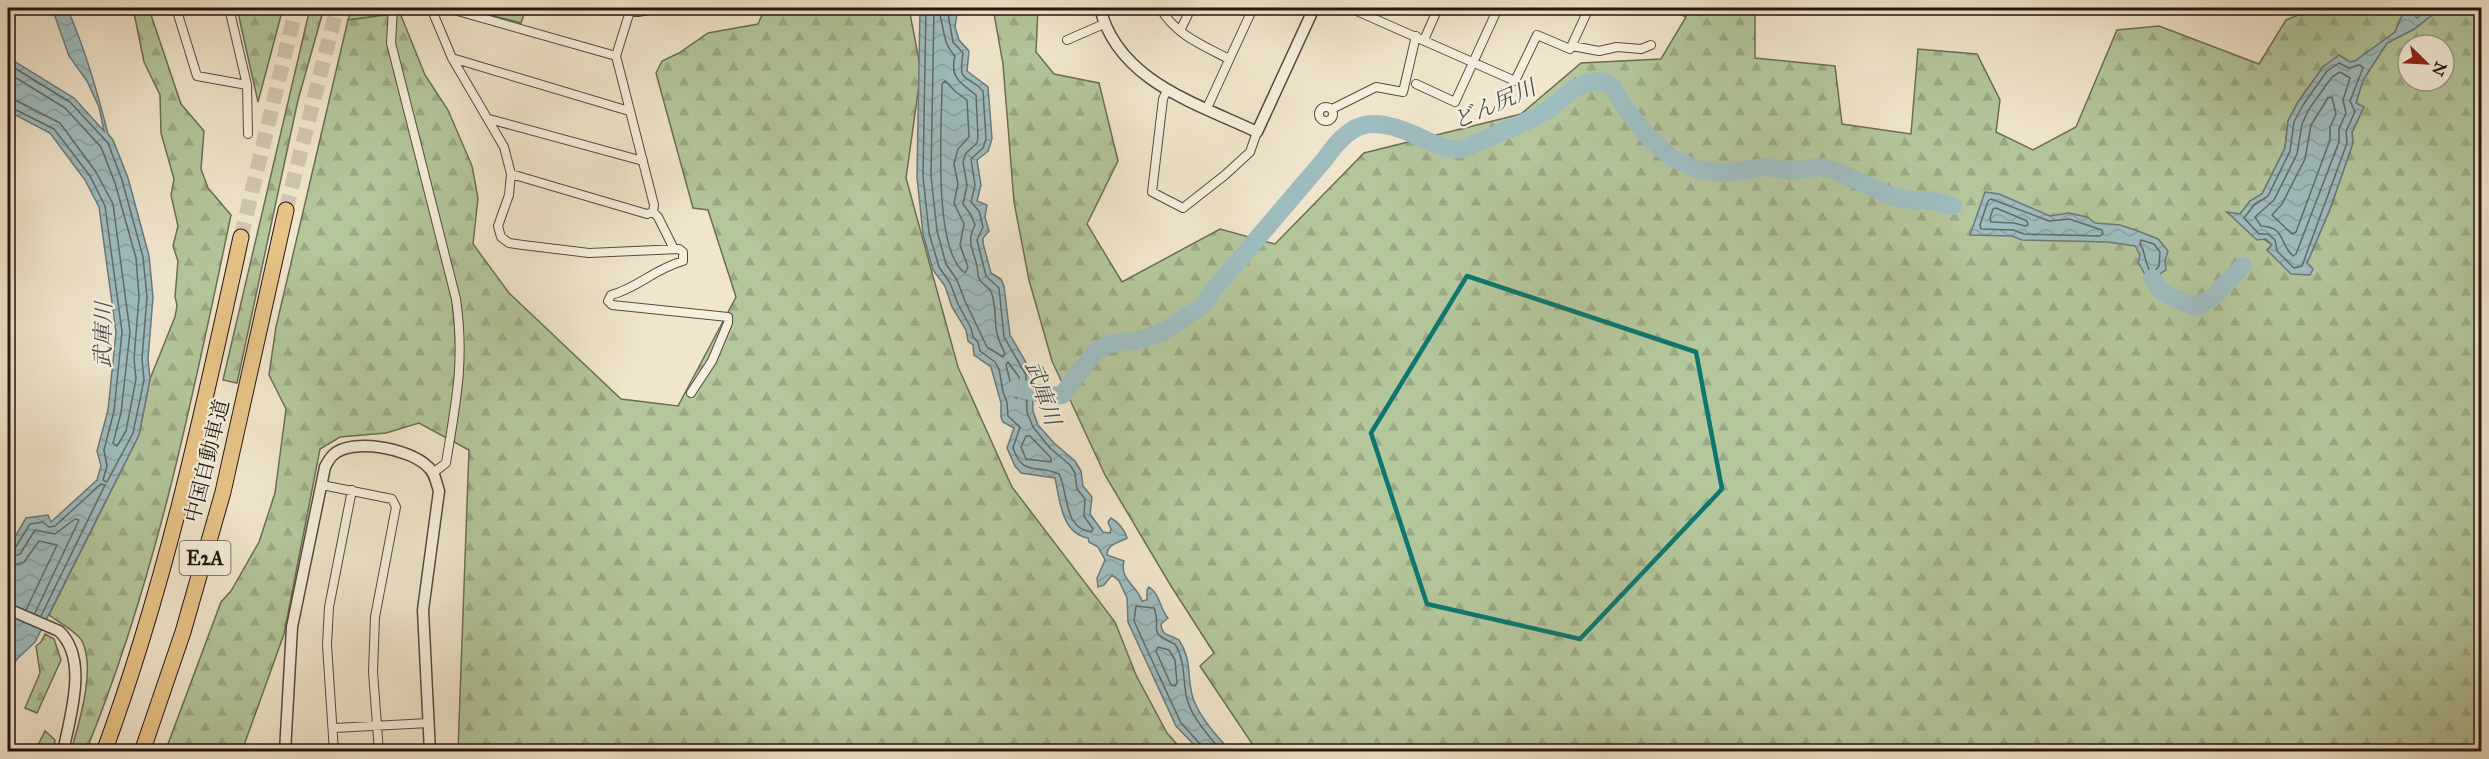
<svg xmlns="http://www.w3.org/2000/svg" width="2489" height="759" viewBox="0 0 2489 759" font-family="'IM FELL Great Primer','Noto Serif JP',serif">
	<style>
		.grass { fill: url(#grass-tufts); stroke: #6b6e56; stroke-width: 1.5 }
		.forest { fill: url(#forest-firs); stroke: #6b6e56; stroke-width: 1.5; fill-rule: evenodd }
		.park { fill: #b4c69c; stroke: #6b6e56; stroke-width: 1.5 }
		.water { fill: url(#water-waves); stroke: #6c7a7a; stroke-width: 1.5 }
		.lines { fill: none; stroke-linecap: round; stroke-linejoin: round }
		.shore { stroke: #606a68; stroke-width: 1.5 }
		.river { stroke: #9ebdc0; stroke-width: 18 }
		.motorway-tunnel { stroke: #d2c7b1; stroke-width: 15; stroke-dasharray: 15 8; stroke-linecap: butt }
		.minor-casing { stroke: #564a40; stroke-width: 10 }
		.tertiary-casing { stroke: #564a40; stroke-width: 13 }
		.motorway-casing { stroke: #221611; stroke-width: 17 }
		.minor { stroke: #f6efde; stroke-width: 8 }
		.tertiary { stroke: #f6efde; stroke-width: 10 }
		.motorway { stroke: #e8c386; stroke-width: 15 }
		.marked { fill: none; stroke: #0f766e; stroke-width: 4.5; stroke-linejoin: round }
		.labels { text-anchor: middle; dominant-baseline: central; stroke-width: 4.5; stroke-linejoin: round; paint-order: stroke }
		.shield { fill: #f6efde; stroke: #62574e; stroke-width: 1.5 }
		.shield-label { font-size: 20px; font-weight: bold; fill: #221611 }
		.street-label { font-size: 21px; fill: #221611; stroke: #f6efde }
		.water-label { font-size: 22px; font-style: italic; fill: #4d504e; stroke: #f6efde }
	</style>
	<defs>
		<pattern id="grass-tufts" width="24" height="20" patternUnits="userSpaceOnUse" patternTransform="scale(1.5)"><rect width="24" height="20" fill="#b4c69c"/><path d="M3 7l-1-3M5 7V3M7 7l1-3M15 17l-1-3M17 17v-4M19 17l1-3" fill="none" stroke="#9aa985"/></pattern>
		<pattern id="forest-firs" width="22" height="20" patternUnits="userSpaceOnUse" patternTransform="scale(1.5)"><rect width="22" height="20" fill="#b4c69c"/><path d="M5 1l3.5 6h-7zM16 11l3.5 6h-7z" fill="#9aa985"/></pattern>
		<pattern id="water-waves" width="16" height="10" patternUnits="userSpaceOnUse" patternTransform="scale(1.5)"><rect width="16" height="10" fill="#9ebdc0"/><path d="M0 5q4-4 8 0t8 0" fill="none" stroke="#88a2a4"/></pattern>
	</defs>
	<rect width="100%" height="100%" fill="#f1e6cd"/>
	<filter id="stains"><feTurbulence type="fractalNoise" baseFrequency=".00333" numOctaves="4"/><feColorMatrix values="0 0 0 0 .2 0 0 0 0 .09 0 0 0 0 .02 0 0 0 .5 -.17"/></filter>
	<radialGradient id="worn" r=".72"><stop offset=".6" stop-color="#630" stop-opacity="0"/><stop offset="1" stop-color="#630" stop-opacity=".3"/></radialGradient>
	<path class="grass" d="M352,8h36l-2,7 -38,5z"/>
	<path class="forest" d="M133,8l16,1 32,95 23,27 -3,38 7,19 23,27c-38,181 -75,365 -145,536h-15c8,-28 25,-82 11,-110 -6,-10 -24,-19 -33,-26l90,-180 11,-56 25,-62 2,-12 -2,-8 3,-36 -5,-15 5,-20 -7,-31 3,-16 -13,-46 -1,-38 -16,-33z
		M237,8h46l-25,94z
		M310,8h14l-26,92 -61,283 -14,-3z
		M765,8h144l12,63 -15,107 52,189 54,120 103,135 21,53 31,58 16,18h-725l11,-301 -50,-27 -33,10 -46,4 -20,12 -36,185 -41,114 -2,4h-76l56,-150 10,-11 28,-49 16,-49 11,-84 -17,-34 7,-48 72,-307 52,-7 25,62 23,35 24,56 6,32 -5,46 36,49 112,106 57,7 58,-109 -28,-87 -15,-2 -37,-135 6,-12 17,-8 29,-20 50,-9z
		M993,8h45l-2,44 18,22 45,9 19,78 -31,63 35,58 98,-53 55,15 89,-91 157,-39 60,-51 80,-4 25,-42 -19,-9h88v50l80,8 7,58 69,10 7,-85 59,5 23,46 -4,32 37,18 43,-23 41,-97 42,-4 100,38 27,-44 28,-12h84l6,3 -9,21 -40,29 -32,6 -25,35 -10,19 -3,27 -23,46 -12,7 -10,13 -12,-1 44,32 -5,5 40,13 23,-54 23,-66 -1,-11 12,-25 -8,-4 7,-23 24,-37 27,-14 26,-20 -2,-1h43v743h-1224l-57,-85 14,-13 -43,-67 -66,-111 -53,-114 -23,-81 -15,-78 -11,-138zM2408,45h36v36h-36z
		M45,634l9,5 7,21 -24,53 -12,-5 15,-35 -4,-27 5,-4z
		M45,731l10,9 -1,11h-19z"/>
	<path class="park" d="M463,8h63l-5,15z"/>
	<path class="water" d="M52,8h15c18,40 30,82 41,126l5,6 15,38 21,78 4,41 -5,62 2,20 -11,56 -104,207 -18,17 -9,13v-123l18,-31 22,-3 3,7 46,-42 4,-14 -4,-15 11,-41 8,-78 -17,-125 -14,-27 -35,-47 -42,-22v-57l4,6 62,38 30,33 -5,-24 -12,-26 -18,-25z
		M920,8h33v3l4,3 -2,13 4,13 10,11 -2,20 21,16 4,52 -4,12 -11,9 4,25 -4,16 10,4 -2,12 4,14 -6,7v5l8,30 10,6 3,7 6,49 22,38 1,38 5,14 16,18 21,18 6,10 2,15 9,11 -2,17 13,18 7,1 1,-4 -3,-7 3,-4c7,4 14,12 16,20 -9,5 -20,6 -20,17l17,6c-5,19 13,24 18,40l5,-1v-10l2,-3c12,8 10,21 19,31l-7,6c1,13 9,10 18,16 14,22 7,35 14,58 7,20 23,38 38,53h-31l-24,-25 -48,-104 -1,-24 -8,-17 -7,-6 -8,10 -6,2 -1,-9 8,-18 -7,-13 -9,-5 -1,-4c-27,-5 -28,-38 -33,-60l-34,-5 -6,-7 -8,-18 7,-20 -11,-6 -2,-5v-14l-10,-36 -17,-12 -1,-10 -5,-4 -2,-11 -14,-23 -7,-21 -12,-16 -10,-36 -6,-57z
		M2398,8h19l-3,6 3,4 13,-10 10,1 -26,20 -27,14 -24,37 -7,23 8,4 -12,25 1,11 -23,66 -23,54 6,6 -3,6 -19,-1 -24,-24 5,-5 -6,-6 -9,1 -30,-28 13,2 10,-13 12,-7 23,-46 3,-27 10,-19 25,-35 16,-12 11,7 5,-1 40,-29 9,-21z
		M1985,192l14,2 51,22 19,-3 18,4 8,6 25,2 18,6 20,8 10,12 -3,10 1,9 -5,3 -2,5h-12l-9,-16 2,-7 -5,-9 -27,-4 -86,-2 -10,-4 -42,-1z"/>
	<g class="lines">
		<path class="shore" d="M926,8l-3,168 6,57 10,34 11,16 8,21 13,24 2,9 5,5 2,9 15,11 4,7 4,23 4,10 1,14 12,11 -7,21c10,29 24,16 46,26 10,20 4,54 32,58l2,-3 -9,-13 1,-17 -8,-10 -2,-16 -5,-8 -20,-17 -17,-21 -6,-15 -1,-37 -22,-38 -5,-49 -13,-12 -9,-36 6,-13 -4,-16 -8,-9 4,-17 -4,-26 12,-11 3,-9 -3,-48c-17,-19 -25,-5 -20,-38l-10,-11 -6,-34
			M934,8l-3,168 6,55 9,33 11,16 8,21 22,46 16,10 2,-4c-15,-27 -6,-34 -13,-59 -2,-8 -9,-8 -12,-14 -3,-4 -2,-9 -3,-14 -4,-17 -11,-24 -2,-41l-4,-10 -8,-11 4,-19 -4,-23 3,-9 11,-10 1,-6 -2,-42c-14,-11 -27,-17 -21,-39 -14,-14 -10,-31 -17,-46l1,-2
			M2339,63l10,5 11,-3 3,3 -13,33 5,11 -9,19 1,12 -45,123 -8,2 -17,-17 -2,-11 -7,-6h-9l-15,-16 10,-13 14,-9 22,-45 4,-29 9,-17 24,-34z
			M8,64l62,38 38,41 14,37 21,77 4,40 -5,62 2,21 -11,53 -26,49 -4,-2 4,-14 -3,-16 10,-39 8,-79 -17,-126 -15,-30 -36,-47 -46,-23
			M2340,72l10,6 -7,22 3,13 -7,16v13l-43,112 -3,2c-14,-12 -7,-29 -32,-30l-6,-9 19,-17 23,-46 5,-30 7,-15 23,-32z
			M8,73l57,35 36,39 14,36 21,75 3,39 -5,62 2,20 -10,52 -9,15 -4,-3 8,-30 9,-81 -17,-128 -17,-32 -36,-49 -45,-23 -7,-1
			M945,81l11,11 11,8 2,37 -11,12 -4,15 4,20 -4,19 10,21 -4,21 8,22 -3,6c-33,-23 -23,-150 -23,-189z
			M2332,97l4,17 -6,13v13l-34,92 -4,2 -20,-19 10,-11 23,-45 6,-34 17,-27z
			M1991,199l58,22 20,-2 33,11 1,4 -3,2 -76,-2 -11,-4 -32,-1 -1,-4 8,-24z
			M1996,208l31,13 1,4 -3,1 -11,-3 -23,-1 -1,-4 3,-9z
			M2141,240l13,4 6,8 -1,14 -5,6 -4,-1c-6,-10 -4,-18 -10,-27z
			M1008,362l11,15v19l-2,2 -3,-1 -8,-32z
			M1026,436h4l21,22v4l-25,-3 -5,-12z
			M8,551l7,-3 15,-24 13,-2 6,5 6,-1 46,-42 4,1 -64,131
			M8,558l12,-4 15,-24 20,4 20,-15 4,1 -44,93
			M8,567l16,-5 15,-21 18,4 -31,65
			M1158,647l11,3 6,10 2,23 -2,3 -4,-1 -15,-34z
			M1203,752l-1,-6 -21,-23 -26,-56 -21,-46 2,-15 18,2c9,22 -10,23 21,36 10,16 8,34 11,51 5,23 22,39 36,57"/>
		<path class="river" d="M2152,278l10,14 33,15 17,-9 31,-32
			M1016,388c17,2 30,10 46,7l33,-43 14,-8 35,-5 22,-9 39,-26 4,-9 116,-136c30,-45 53,-41 99,-20 13,6 24,12 39,10l73,-32 16,-10 21,-18 15,-6 14,-2 10,5 11,19 25,32 23,20 27,13 29,3 39,-6 25,4 31,-4 16,5 55,25 25,4 12,-1 23,6"/>
		<path class="motorway-tunnel" d="M286,210l51,-202
			M241,237l55,-229"/>
		<g class="minor-casing">
			<path id="minor" d="M176,8l21,68 50,9 1,49
				M229,8l18,77
				M393,8l-2,35 65,256c9,62 0,103 -10,164l-13,10
				M431,8l21,50 52,89 7,27 -2,21 -11,31 3,11 8,6 14,2 66,8 90,-4 4,3v9c-29,8 -45,27 -72,34l-3,6 4,4 116,12v6l-16,38 -21,32
				M447,8l169,48
				M1160,8c16,27 42,37 69,51
				M1350,8l165,73 22,-46 33,14 19,-41
				M630,11l8,1 22,-4
				M1180,31l11,-23
				M1067,40l39,-17
				M1424,40l14,-32
				M1572,46l27,5 18,-4 24,2 10,-4
				M452,58l177,53
				M1416,84l39,18 43,-94
				M1167,90l-4,9 -11,93 31,16 42,-33 25,-23 7,-20
				M1319 114a7 7 0 1 1 14 0a7 7 0 1 1-14 0Z
				M1207,108l46,-100
				M1332,109l44,-22 27,5 13,-56
				M489,119l154,42
				M511,174l136,40 6,-2 1,-7 -38,-149 14,-45 -12,-3
				M653,212l5,5 16,32
				M322,485l70,14 4,8 -21,110 -2,55 6,80
				M334,728l95,-5
				M334,752l-7,-107 2,-38 23,-117"/>
		</g>
		<g class="tertiary-casing">
			<path id="tertiary" d="M1100,8c18,73 96,95 157,124l57,-124
				M8,609l51,22c30,28 11,85 4,121
				M285,752l7,-125 33,-160c2,-4 5,-9 8,-12 19,-18 77,-6 94,11 8,6 9,16 12,25l-16,119 7,142"/>
		</g>
		<g class="motorway-casing">
			<path id="motorway" d="M104,752c62,-168 99,-341 137,-515
				M142,752l41,-120 40,-140 63,-282"/>
		</g>
		<use href="#minor" class="minor"/>
		<use href="#tertiary" class="tertiary"/>
		<use href="#motorway" class="motorway"/>
	</g>
	<path class="marked" d="M1467,276l229,76 26,137 -142,150 -153,-35 -56,-171z"/>
	<g class="labels">
		<rect class="shield" x="179.5" y="541" width="51" height="34" rx="4.5"/>
		<g class="shield-label">
			<text x="205" y="558">E2A</text>
		</g>
		<g class="street-label">
			<text transform="translate(207 461) rotate(-76)">中国自動車道</text>
		</g>
		<g class="water-label">
			<text transform="translate(1494 104) rotate(-24)">どん尻川</text>
			<text transform="translate(103 335) rotate(-89)">武庫川</text>
			<text transform="translate(1043 393) rotate(71)">武庫川</text>
		</g>
	</g>
	<rect width="2489" height="759" fill="none" stroke="#f1e6cd" stroke-width="30"/>
	<rect x="9" y="9" width="2471" height="741" fill="none" stroke="#221611" stroke-width="3"/>
	<rect x="15" y="15" width="2459" height="729" fill="none" stroke="#221611" stroke-width="1.5"/>
	<g transform="translate(2426 63) rotate(114)"><circle r="28" fill="#f6efde" stroke="#a1988c" stroke-width="1.5"/>
	<path d="M0-4.5L10 22L0 15L-10 22Z" fill="#8f2418"/>
	<text y="-9" font-size="16" font-weight="bold" text-anchor="middle" fill="#221611">N</text>
	</g>
	<rect width="100%" height="100%" filter="url(#stains)"/>
	<rect width="100%" height="100%" fill="url(#worn)"/>
</svg>
